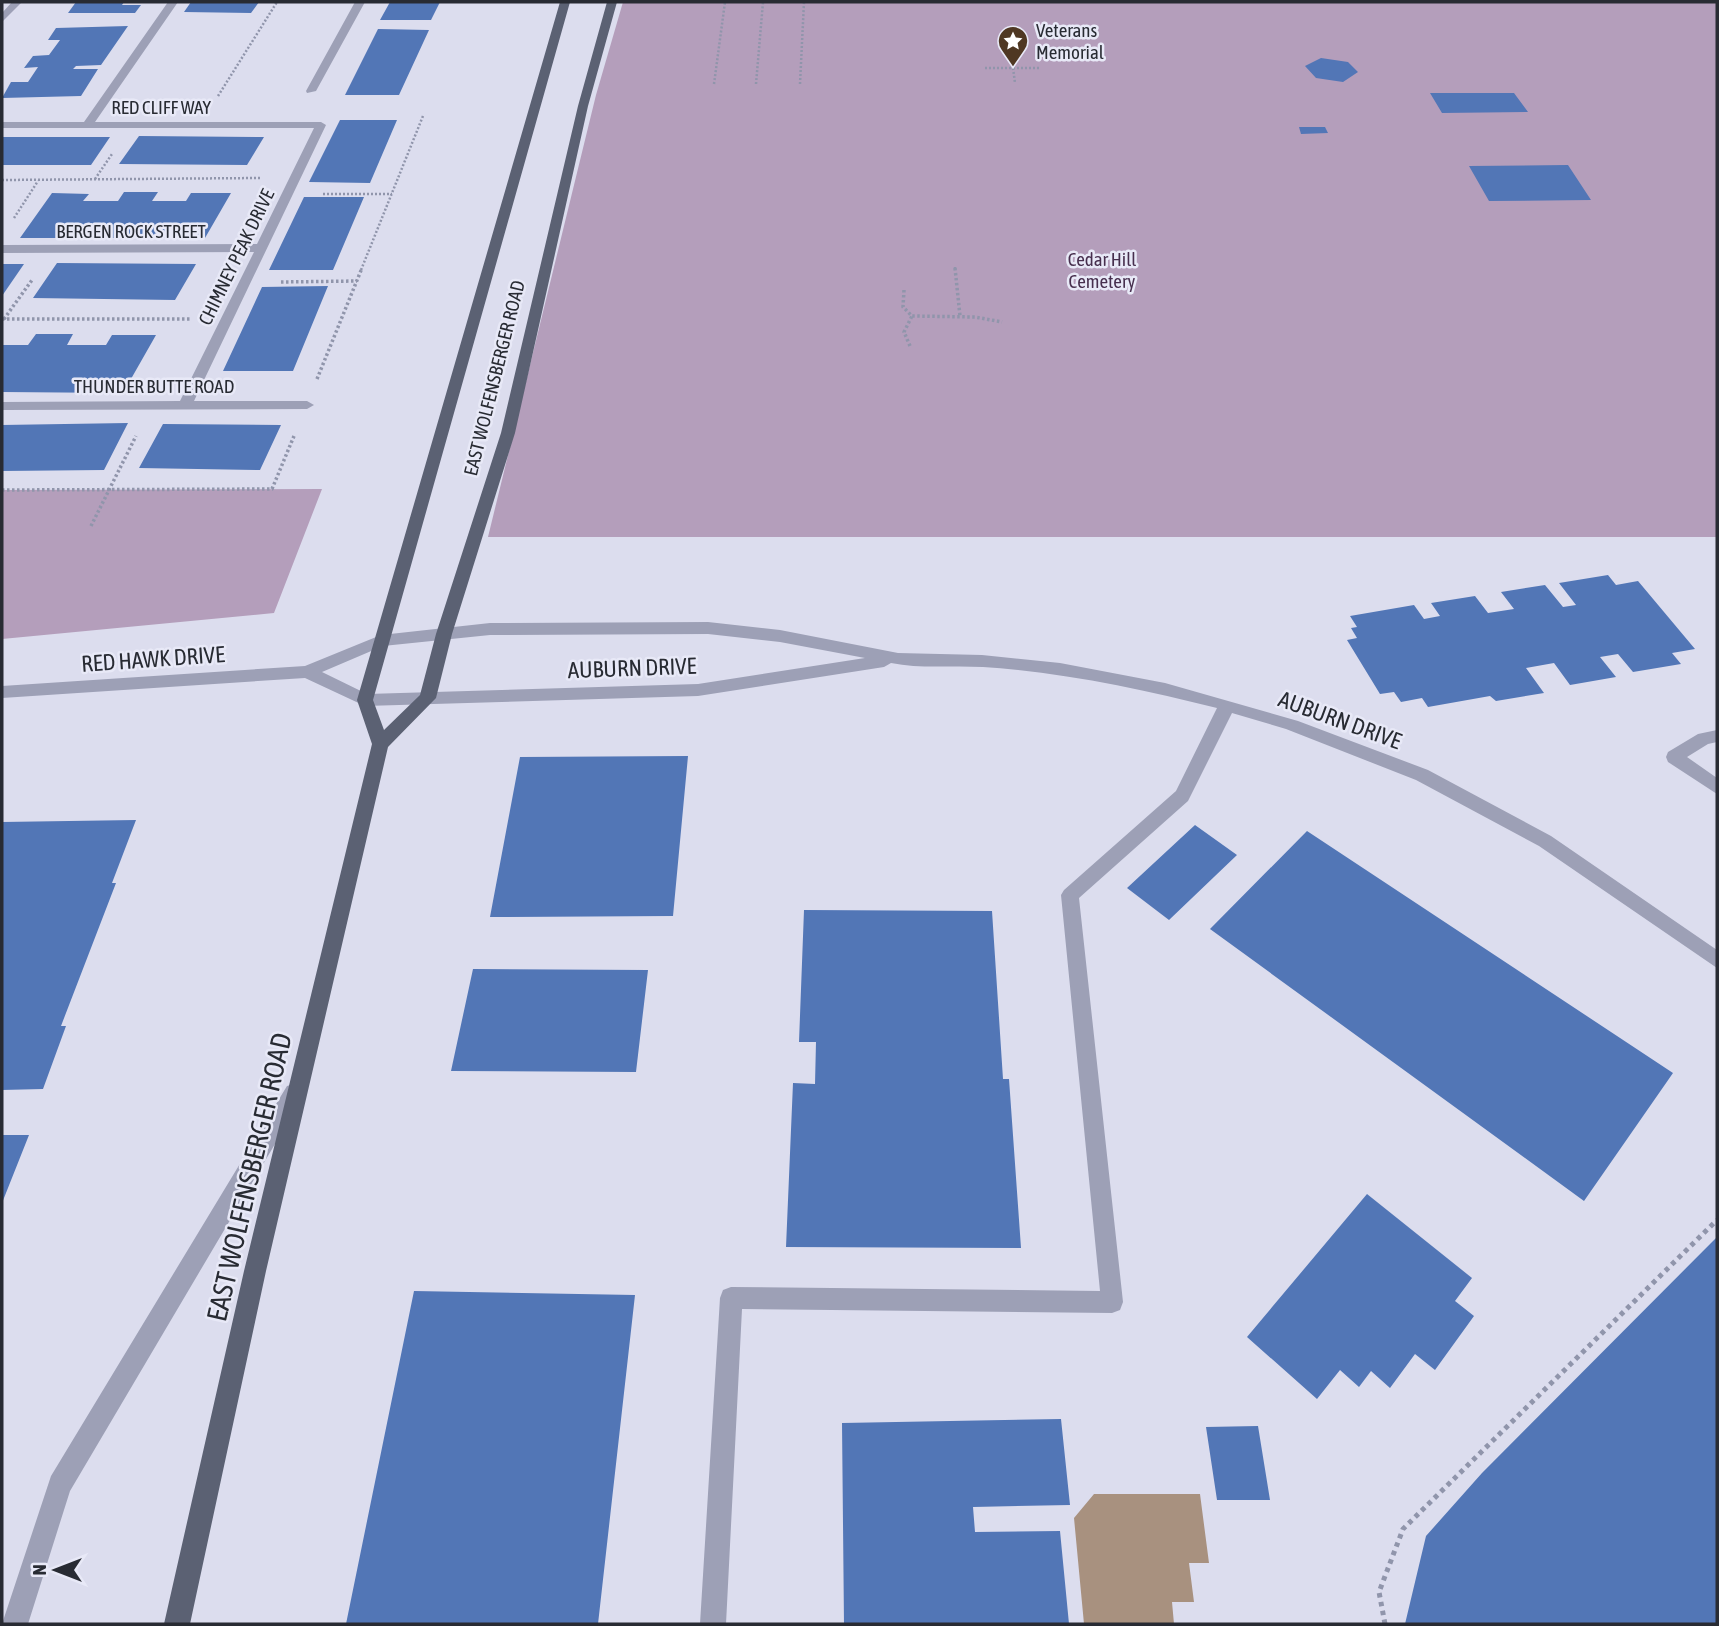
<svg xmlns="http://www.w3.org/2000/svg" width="1719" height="1626" viewBox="0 0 1719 1626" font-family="'Asap Condensed',sans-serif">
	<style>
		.green { fill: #b49ebb }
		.water { fill: #a8917f }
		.building { fill: #5276b6 }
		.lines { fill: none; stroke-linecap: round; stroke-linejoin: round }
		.path-far2 { stroke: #9095ab; stroke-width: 2.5; stroke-dasharray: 2 2; stroke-linecap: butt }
		.path-far1 { stroke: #9095ab; stroke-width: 3.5; stroke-dasharray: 2.5 2.5; stroke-linecap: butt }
		.path { stroke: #9095ab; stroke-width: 5; stroke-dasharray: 4.5 4.5; stroke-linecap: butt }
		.minor { fill: #9da0b6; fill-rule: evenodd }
		.major { fill: #5b6173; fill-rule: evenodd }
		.labels { text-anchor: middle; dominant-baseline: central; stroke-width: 5; stroke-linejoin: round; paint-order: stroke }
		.far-poi-label { font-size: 19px; fill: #282b33; stroke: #e8e9f7; text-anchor: start }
		.far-street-label { font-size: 19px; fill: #282b33; stroke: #e8e9f7 }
		.far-park-label { font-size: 19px; fill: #472f4e; stroke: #e8e9f7 }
		.street-label { font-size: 23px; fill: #282b33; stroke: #e8e9f7 }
		.near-street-label { font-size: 28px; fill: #282b33; stroke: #e8e9f7 }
	</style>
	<rect width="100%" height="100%" fill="#dcddee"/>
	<path class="green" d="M623,2h1094v535h-1229l108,-442z
		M322,489l-48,124 -272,26v-149z"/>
	<path class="water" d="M1094,1494h106l9,69h-20l5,39h-22l2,22h-90l-10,-106z"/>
	<path class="building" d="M76,2h48l-2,3h19l-6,8h-67z
		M191,2h68l-8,11 -67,-1z
		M390,2h50l-9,18h-51z
		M128,26l-27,39 -25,1 -3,3h25l-17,27 -79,2 9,-16h17l10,-15 -14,1 9,-12 16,-1 11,-15h-12l8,-12z
		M378,29l51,1 -30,65h-54z
		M1321,58l27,4 10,10 -15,10 -27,-4 -11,-12z
		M1430,93h84l14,19 -86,1z
		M340,120h57l-27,63 -61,-1z
		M1299,127h26l3,6 -27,1z
		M139,136l125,1 -17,28 -128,-1z
		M2,137h108l-19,28h-89z
		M1568,165l23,35 -102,1 -20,-35z
		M124,192h34l-6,9h34l5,-8h40l-26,45h-185l32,-45 37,1 -6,7h35z
		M304,197h60l-31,73h-64z
		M57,263l139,1 -21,36 -142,-2z
		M2,264h22l-22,32z
		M328,286l-35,85h-70l39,-84z
		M36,334h37l-6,11h39l6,-10h44l-33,58 -121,-1v-47h26z
		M128,423l-24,47 -102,1v-46z
		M163,424l118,1 -21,45 -121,-2z
		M1608,575l8,10 22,-4 57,68 -23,4 9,11 -48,8 -15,-18 -18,3 16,20 -46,8 -16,-22 -28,5 18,25 -48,8 -6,-5 -62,11 -6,-9 -21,4 -7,-10 -14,2 -33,-54 10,-2 -6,-10 6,-1 -7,-11 64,-11 10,14 16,-3 -9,-13 44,-7 13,17 26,-4 -13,-17 44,-7 18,22 13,-2 -17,-22z
		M688,756l-15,160 -183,1 30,-160z
		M136,820l-24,63h4l-55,143h5l-23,63 -41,1v-268z
		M1195,825l42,30 -68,65 -42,-32z
		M1307,831l366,242 -89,128 -374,-272z
		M804,910l188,1 11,168h6l12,169 -235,-1 7,-164 22,1 1,-42h-17z
		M473,969l175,1 -12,102 -185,-1z
		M2,1135h27l-27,68z
		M1367,1194l105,84 -17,23 19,15 -39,54 -20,-16 -25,34 -19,-17 -12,16 -19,-17 -23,29 -70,-62z
		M1717,1237v387h-312l21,-88 56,-63z
		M414,1291l221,4 -37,329h-252z
		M1061,1419l9,86 -97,2 2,25 85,-1 9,93h-225l-2,-201z
		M1258,1426l12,74h-53l-11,-73z"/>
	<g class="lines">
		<path class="path-far2" d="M985,68h55
			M1013,68l2,15
			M714,84l11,-82
			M756,84l7,-82
			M800,84l4,-82
			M218,96l59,-94
			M95,179l17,-25
			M2,180l258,-2
			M323,194h69
			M14,218l24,-37
			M955,267v3
			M361,270l62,-154"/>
		<path class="path-far1" d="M955,268l5,48
			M281,282l76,-1
			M904,290l-1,17 9,9 63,1 27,5
			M2,319h188
			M4,319l28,-39
			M910,346l-6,-14 8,-16
			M317,379l45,-111
			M2,490l270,-1 22,-53
			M91,526l45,-90"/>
		<path class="path" d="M1385,1624l-6,-32 24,-63 314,-309"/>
		<path class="minor" d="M12,2h10l-20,20v-9z
			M168,2h10l-83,120h226l5,3 -132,276h113l7,4 -7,4 -305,1v-8l178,-1 74,-149 -252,1v-8l255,-1 57,-116h-312v-6h82z
			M355,2h10l-49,89 -9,2 -1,-2z
			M708,622l72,8 118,23 84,2 78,8 105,20 133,38 130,49 123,66 166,114v18l-178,-122 -123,-66 -130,-51 -54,-16 -44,88 -109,97 44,404 -3,8 -8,3 -370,-4 -16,315h-26l20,-326 3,-8 8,-3 369,4 -39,-396 3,-5 112,-99 41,-83c-77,-19 -155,-36 -234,-41 -31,-2 -63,2 -92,-4l-7,4 -186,29 -333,10 -60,-28 -303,20v-12l303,-20 76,-31 109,-12zM708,634l72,8 85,16 -167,26 -331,10 -45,-22 61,-26 107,-11z
			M1717,730v12l-9,2 -21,13 30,21v16l-49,-32 -2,-5 2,-5 30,-18z
			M294,1084l7,2 3,7 -3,7 -231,391 -42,133h-26l49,-148 236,-390z"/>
		<path class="major" d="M560,2h10l-197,698 11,30 36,-35 16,-61 65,-201 77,-327 29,-104h10l-29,104 -73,327 -63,201 -16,64 -48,49 -122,524 -76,353h-26l80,-353 128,-527 -15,-44z"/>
	</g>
	<defs>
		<g id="sight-pin" transform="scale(1.575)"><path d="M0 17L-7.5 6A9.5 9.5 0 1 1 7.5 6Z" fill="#4f3823" stroke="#e8e9f7"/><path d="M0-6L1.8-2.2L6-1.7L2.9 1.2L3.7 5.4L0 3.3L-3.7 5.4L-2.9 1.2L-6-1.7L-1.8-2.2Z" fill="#fff"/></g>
	</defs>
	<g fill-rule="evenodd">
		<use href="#sight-pin" x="1013" y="41"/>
	</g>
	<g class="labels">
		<g class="far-poi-label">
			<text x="1036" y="30">Veterans<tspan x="1036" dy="22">Memorial</tspan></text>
		</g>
		<g class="far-street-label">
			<text x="161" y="107">RED CLIFF WAY</text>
			<text x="131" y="231">BERGEN ROCK STREET</text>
			<text transform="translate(236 257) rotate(-64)">CHIMNEY PEAK DRIVE</text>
			<text transform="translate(494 378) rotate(-76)">EAST WOLFENSBERGER ROAD</text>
			<text x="154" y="386">THUNDER BUTTE ROAD</text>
		</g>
		<g class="far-park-label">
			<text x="1102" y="259">Cedar Hill<tspan x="1102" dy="22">Cemetery</tspan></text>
		</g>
		<g class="street-label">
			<text transform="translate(153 659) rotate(-4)">RED HAWK DRIVE</text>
			<text transform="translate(632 668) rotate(-2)">AUBURN DRIVE</text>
			<text transform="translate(1340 720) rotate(20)">AUBURN DRIVE</text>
		</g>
		<g class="near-street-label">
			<text transform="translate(249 1177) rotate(-77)">EAST WOLFENSBERGER ROAD</text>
		</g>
	</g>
	<rect width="1719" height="1626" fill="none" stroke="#282b33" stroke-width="7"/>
	<g transform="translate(56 1570) rotate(270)" stroke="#e8e9f7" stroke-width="5" paint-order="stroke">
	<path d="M0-5L12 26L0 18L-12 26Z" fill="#282b33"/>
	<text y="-10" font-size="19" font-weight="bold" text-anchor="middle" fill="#282b33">N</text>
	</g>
</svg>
